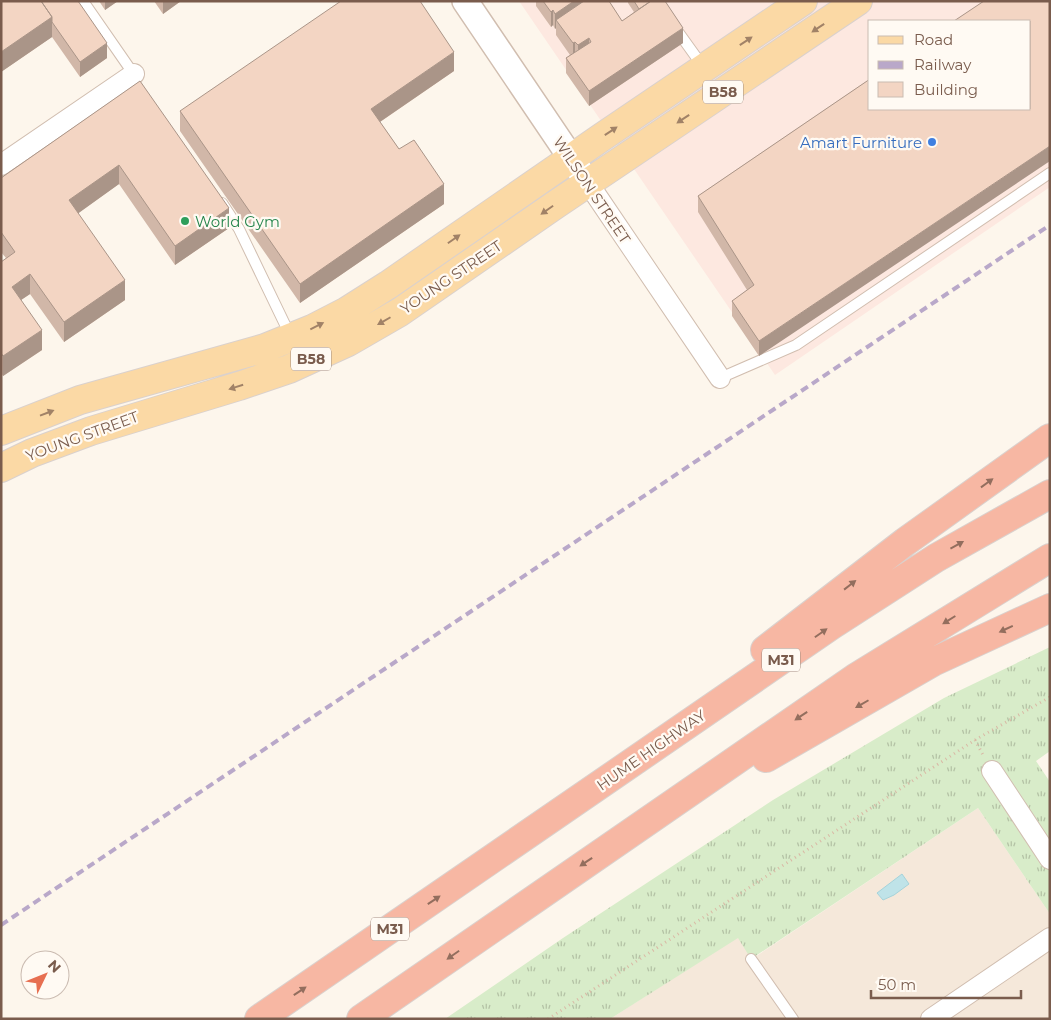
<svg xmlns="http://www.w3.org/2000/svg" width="1051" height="1020" viewBox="0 0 1051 1020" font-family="Montserrat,sans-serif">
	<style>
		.residential { fill: #f5e8da }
		.commercial { fill: #fde8e0; fill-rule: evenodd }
		.grass { fill: url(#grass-tufts) }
		.water { fill: #bfe3e8; stroke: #a5d3da }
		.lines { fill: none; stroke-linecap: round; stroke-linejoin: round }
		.service-casing { stroke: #d1beb0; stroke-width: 12 }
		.minor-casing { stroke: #d1beb0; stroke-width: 22 }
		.tertiary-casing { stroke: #d1beb0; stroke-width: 28 }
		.primary-casing { stroke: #dad1cd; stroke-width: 30 }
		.motorway-casing { stroke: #dad1cd; stroke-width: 30 }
		.path { stroke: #d9b8a5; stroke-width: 3; stroke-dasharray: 1 4; stroke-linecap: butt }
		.service { stroke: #fff; stroke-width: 10 }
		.minor { stroke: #fff; stroke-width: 20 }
		.tertiary { stroke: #fff; stroke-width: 25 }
		.primary { stroke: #fbd9a5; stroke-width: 28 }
		.motorway { stroke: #f7b7a3; stroke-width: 28 }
		.rail { stroke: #b9a8c9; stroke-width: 4; stroke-dasharray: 8 5; stroke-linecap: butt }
		.wall { fill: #d1b7a8 }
		.shaded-wall { fill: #aa9588 }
		.building { fill: #f3d5c3; stroke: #aa9588 }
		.oneway { fill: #a18267 }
		.oneway2 { fill: #936e5e }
		.shop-dot { fill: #3f7fe0; stroke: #fffaf3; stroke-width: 2 }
		.leisure-dot { fill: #2e9e5b; stroke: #fffaf3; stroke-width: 2 }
		.labels { text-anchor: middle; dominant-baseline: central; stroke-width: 4.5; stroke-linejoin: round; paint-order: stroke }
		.shield { fill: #fffaf3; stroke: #a28b7f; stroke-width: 1 }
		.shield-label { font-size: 14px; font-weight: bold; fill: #7a5c4d }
		.shop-label { font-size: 15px; fill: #366cbe; stroke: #fffaf3; text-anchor: end }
		.street-label { font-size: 15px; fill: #7a5c4d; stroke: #fffaf3 }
		.leisure-label { font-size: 15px; fill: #27864d; stroke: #fffaf3; text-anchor: start }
	</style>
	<defs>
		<pattern id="grass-tufts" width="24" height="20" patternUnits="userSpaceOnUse" patternTransform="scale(1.25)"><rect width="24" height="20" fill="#d8ecc9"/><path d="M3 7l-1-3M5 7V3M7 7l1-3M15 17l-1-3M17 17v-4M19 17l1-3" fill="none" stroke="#b4c2a5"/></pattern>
	</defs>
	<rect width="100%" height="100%" fill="#fdf6ec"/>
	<path class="residential" d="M978,808l72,106v105h-440l128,-82 14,22z"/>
	<path class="commercial" d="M519,1h531v186l-275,188zM870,21h160v88h-160z"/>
	<path class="grass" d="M1050,647v104l-14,10 14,21v132l-72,-106 -227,151 -13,-21 -128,81h-165l118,-81 210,-138 171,-102z"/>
	<path class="water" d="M902,874l7,10 -15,11 -11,5 -6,-7z"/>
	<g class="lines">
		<g class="service-casing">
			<path id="service" d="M83,1l52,75
				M676,29l28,39
				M222,203l17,26 52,108
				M720,378l76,-33 254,-172
				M751,959l42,60"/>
		</g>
		<g class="minor-casing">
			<path id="minor" d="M1,165l133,-91
				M588,183l132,195
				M992,771l58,88
				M931,1019l119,-81"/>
		</g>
		<g class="tertiary-casing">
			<path id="tertiary" d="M465,1l123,182"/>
		</g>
		<g class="primary-casing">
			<path id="primary" d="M1,431l79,-31 185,-52 47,-19 35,-18 41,-26 214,-148 201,-136
				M1,468l31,-15 59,-22 148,-45 50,-17 59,-27 52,-30 155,-107 303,-204"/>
		</g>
		<g class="motorway-casing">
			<path id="motorway" d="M765,650l140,-108 145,-104
				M766,758l167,-96 117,-54
				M259,1019l573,-394 104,-67 114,-64
				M361,1019l494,-341 195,-120"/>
		</g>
		<path class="path" d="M975,740l8,15
			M548,1019l427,-279 75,-43"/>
		<use href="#service" class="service"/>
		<use href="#minor" class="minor"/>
		<use href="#tertiary" class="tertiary"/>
		<use href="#primary" class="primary"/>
		<use href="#motorway" class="motorway"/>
		<path class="rail" d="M1,925l1049,-700"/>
	</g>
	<path class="wall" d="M1,1h77l29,57 -27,19 -28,-40 -51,35z
		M99,1h19l-13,9z
		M154,1h27l-18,13z
		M536,1h73l13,20 12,-9 -6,-9v-2h37l18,42 -94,63 -23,-33v-15l4,-3 -14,-20v-7l-1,1 -2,-4 -2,2 -15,-21z
		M454,71l-74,51 19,27 45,55 -144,99 -120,-172v-20z
		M870,79l-111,277 -27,-40v-15l15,-11 -49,-78v-16z
		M140,81l89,147 -54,37 -56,-81 -41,29 47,87 -61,42 -34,-48 -9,6 21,50 -39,26 -2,-3v-111l5,-4 -5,-6v-74z"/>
	<path class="shaded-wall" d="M105,1h13l-13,9z
		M163,1h18l-18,13z
		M574,1h16l-34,19v8l-1,1v-15z
		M553,10v15l-2,2v-15z
		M52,17v20l-51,35v-20z
		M683,28v15l-94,63v-15z
		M589,38v15l-11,8v-16z
		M575,42v15l-2,1v-15z
		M107,43v15l-27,19v-15z
		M454,52v19l-83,57v-19z
		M1050,146v15l-291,195v-15z
		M119,165v19l-50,36v-20z
		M444,184v20l-144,99v-19z
		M229,208v20l-54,37v-19z
		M30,274v20l-18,12v-19z
		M125,280v20l-61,42v-20z
		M42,330v20l-39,26v-20z"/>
	<path class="building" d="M1,1h40l11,16 -51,35z
		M41,1h37l29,42 -27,19 -28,-40v-5z
		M341,1h79l34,51 -83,57 28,40 15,-9 30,44 -144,100 -120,-173z
		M543,1h31l-19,13 -2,-4 -2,2z
		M584,1h25l13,20 29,-20h14l18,27 -94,63 -23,-33 25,-16 -2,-4 -11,7 -3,-3 -2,1 -17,-23z
		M634,1h17l-12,8z
		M984,1h66v145l-291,195 -27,-40 22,-16 -56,-89 172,-117v30h160v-88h-76z
		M140,81l89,127 -54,38 -56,-81 -50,35 56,80 -61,42 -34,-48 -18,13 30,43 -39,26 -2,-3v-91l14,-10 -14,-20v-54z"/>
	<defs><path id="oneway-solid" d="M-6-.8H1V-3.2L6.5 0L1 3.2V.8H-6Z" transform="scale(1.25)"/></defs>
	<g class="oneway">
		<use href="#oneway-solid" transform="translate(818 28) rotate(146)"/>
		<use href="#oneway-solid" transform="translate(746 41) rotate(-34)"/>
		<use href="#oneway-solid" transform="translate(683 119) rotate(146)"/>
		<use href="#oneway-solid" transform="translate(611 131) rotate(-34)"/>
		<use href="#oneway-solid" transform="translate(547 210) rotate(145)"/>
		<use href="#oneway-solid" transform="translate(454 239) rotate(-35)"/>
		<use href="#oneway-solid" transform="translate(384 321) rotate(150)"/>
		<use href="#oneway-solid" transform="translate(317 326) rotate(-27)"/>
		<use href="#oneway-solid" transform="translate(236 387) rotate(163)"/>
		<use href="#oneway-solid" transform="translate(47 413) rotate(-21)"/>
	</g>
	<g class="oneway2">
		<use href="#oneway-solid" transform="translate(987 483) rotate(-36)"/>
		<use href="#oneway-solid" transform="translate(957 545) rotate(-29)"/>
		<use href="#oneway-solid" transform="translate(850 585) rotate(-38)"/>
		<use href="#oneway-solid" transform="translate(949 620) rotate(148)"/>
		<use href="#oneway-solid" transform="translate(1006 629) rotate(155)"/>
		<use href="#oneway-solid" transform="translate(821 633) rotate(-35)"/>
		<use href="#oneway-solid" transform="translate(862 704) rotate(150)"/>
		<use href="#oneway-solid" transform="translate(801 716) rotate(146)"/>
		<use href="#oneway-solid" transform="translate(586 862) rotate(146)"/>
		<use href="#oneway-solid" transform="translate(434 900) rotate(-34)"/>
		<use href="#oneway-solid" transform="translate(453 955) rotate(145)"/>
		<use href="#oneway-solid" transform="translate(300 991) rotate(-34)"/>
	</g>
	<circle class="shop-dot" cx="932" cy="142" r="5"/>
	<circle class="leisure-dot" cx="185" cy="221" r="5"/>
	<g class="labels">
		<g class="shield">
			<rect x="703" y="80.5" width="40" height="23" rx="4"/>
			<rect x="291" y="347.5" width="40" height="23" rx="4"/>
			<rect x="762" y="648.5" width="38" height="23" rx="4"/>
			<rect x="371" y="917.5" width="38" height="23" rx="4"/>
		</g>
		<g class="shield-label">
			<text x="723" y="92">B58</text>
			<text x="311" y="359">B58</text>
			<text x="781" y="660">M31</text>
			<text x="390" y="929">M31</text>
		</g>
		<g class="shop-label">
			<text x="922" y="142">Amart Furniture</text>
		</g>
		<g class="street-label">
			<text transform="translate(592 190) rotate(56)">WILSON STREET</text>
			<text transform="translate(451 277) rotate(-34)">YOUNG STREET</text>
			<text transform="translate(82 436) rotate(-20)">YOUNG STREET</text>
			<text transform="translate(651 750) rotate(-35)">HUME HIGHWAY</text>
		</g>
		<g class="leisure-label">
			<text x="195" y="221">World Gym</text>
		</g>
	</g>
	<rect width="1051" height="1020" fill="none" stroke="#7a5c4d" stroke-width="5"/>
	<rect x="868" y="20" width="162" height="90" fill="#fffaf3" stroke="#cabbb1"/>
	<rect x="878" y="36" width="25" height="8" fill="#fbd9a5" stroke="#cabbb1"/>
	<text x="914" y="45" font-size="15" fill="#7a5c4d">Road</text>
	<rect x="878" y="61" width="25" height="8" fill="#b9a8c9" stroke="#cabbb1"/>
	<text x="914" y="70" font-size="15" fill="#7a5c4d">Railway</text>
	<rect x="878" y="82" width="25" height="15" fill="#f3d5c3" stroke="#cabbb1"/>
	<text x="914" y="95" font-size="15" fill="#7a5c4d">Building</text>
	<g transform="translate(45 975) rotate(47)"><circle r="24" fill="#fffaf3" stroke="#cabbb1"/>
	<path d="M0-4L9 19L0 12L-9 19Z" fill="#e76f51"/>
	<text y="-8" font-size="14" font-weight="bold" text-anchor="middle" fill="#7a5c4d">N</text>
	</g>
	<path d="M871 990v8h150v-8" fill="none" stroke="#7a5c4d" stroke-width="2.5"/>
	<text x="878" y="990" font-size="15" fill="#7a5c4d" stroke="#fffaf3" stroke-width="4" paint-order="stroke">50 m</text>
</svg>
